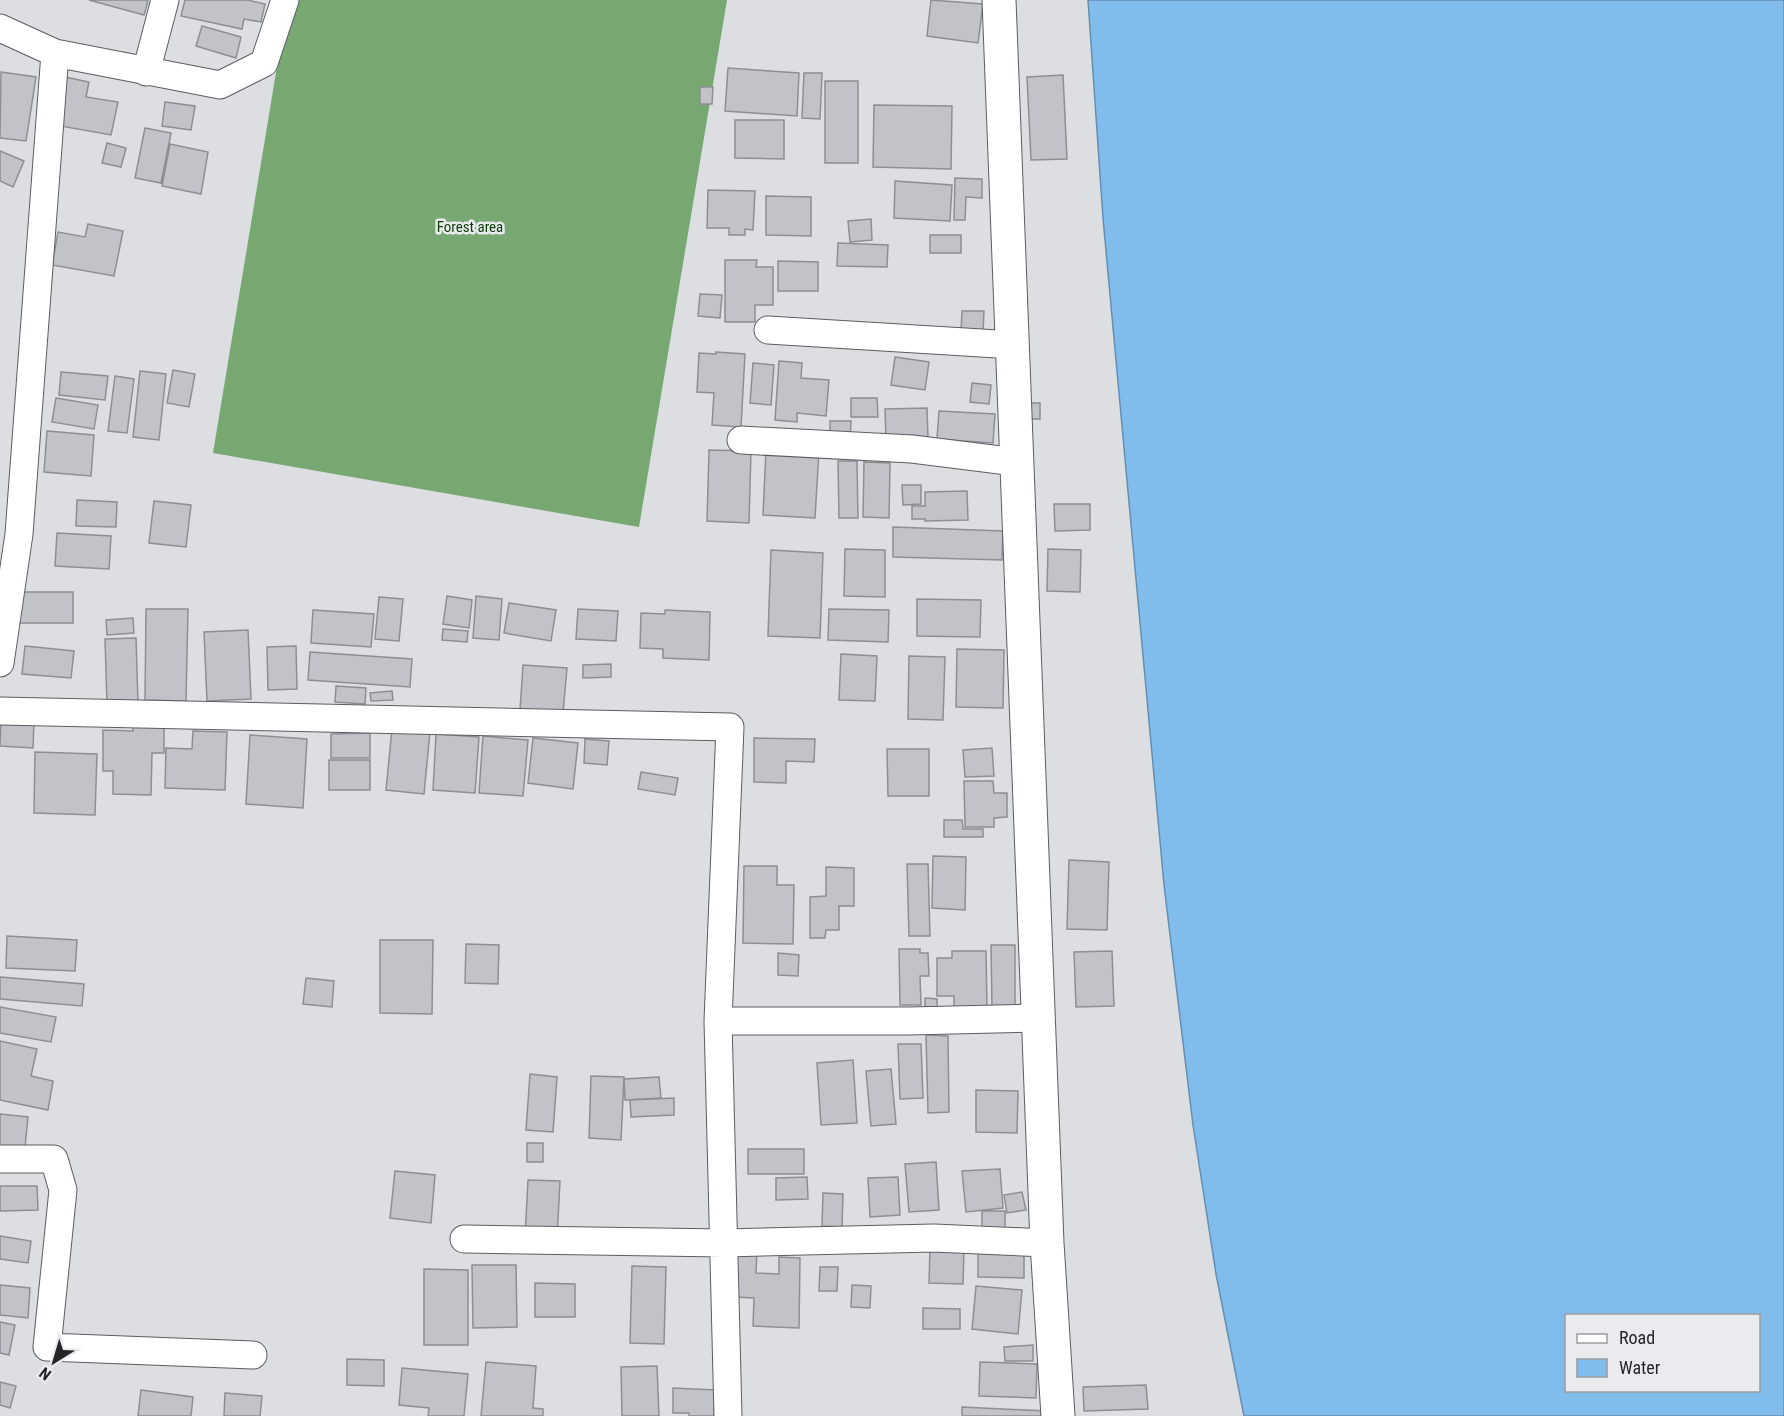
<svg xmlns="http://www.w3.org/2000/svg" width="1784" height="1416" viewBox="0 0 1784 1416" font-family="'Roboto Condensed',sans-serif">
	<style>
		.forest { fill: #78a871 }
		.water { fill: #80bded; stroke: #658fb2; stroke-width: 1.5; fill-rule: evenodd }
		.building { fill: #c2c3c8; stroke: #8d8f93; stroke-width: 1.5 }
		.lines { fill: none; stroke-linecap: round; stroke-linejoin: round }
		.minor-casing { stroke: #5c5d61; stroke-width: 29 }
		.tertiary-casing { stroke: #5c5d61; stroke-width: 35 }
		.minor { stroke: #fff; stroke-width: 27 }
		.tertiary { stroke: #fff; stroke-width: 33 }
		.labels { text-anchor: middle; dominant-baseline: central; stroke-width: 5; stroke-linejoin: round; paint-order: stroke }
		.park-label { font-size: 15px; fill: #0b3e05; stroke: #e9ebef }
	</style>
	<rect width="100%" height="100%" fill="#dcdee2"/>
	<path class="forest" d="M288,0h439l-88,527 -426,-74z"/>
	<path class="water" d="M1088,0h696v1416h-540l-28,-142 -23,-149 -29,-240 -61,-667zM1566,1316h192v74h-192z"/>
	<path class="building" d="M89,0h57l2,1 -4,14z
		M185,0h62l18,4 -4,18 -17,-3 -2,10 -61,-13z
		M931,0l52,4 -5,39 -51,-7z
		M202,26l39,11 -5,21 -40,-12z
		M728,68l71,5 -2,43 -72,-5z
		M1,72l35,5 -10,64 -26,-3z
		M804,73h18l-2,46 -18,-1z
		M1063,75l4,84 -36,1 -4,-83z
		M65,77l24,5 -3,15 32,5 -7,33 -56,-10z
		M825,81h33v82h-33z
		M700,87h13l-1,17h-12z
		M165,102l30,4 -4,24 -29,-4z
		M874,105l78,1 -1,63 -78,-2z
		M735,120h49v39l-49,-1z
		M145,128l26,5 -10,50 -26,-5z
		M107,143l19,5 -5,19 -19,-4z
		M170,144l38,8 -7,42 -39,-8z
		M0,151l24,10 -11,26 -13,-6z
		M955,178l27,1v19l-16,-1 -1,23h-11z
		M895,181l57,4 -2,36 -56,-3z
		M708,190l47,1 -2,39 -8,-1v6h-16v-7h-22z
		M766,196l45,1v39l-45,-1z
		M871,219l1,21 -22,2 -2,-21z
		M88,224l35,7 -9,45 -62,-11 6,-33 27,5z
		M930,235h31v18h-31z
		M838,243l50,2 -1,22 -50,-1z
		M725,260h32l-1,7h17v38h-18v17h-30z
		M778,261l40,1v29h-40z
		M700,294l22,1 -2,23 -22,-2z
		M962,311h22l-1,22 -22,-1z
		M716,352l29,2 -4,73 -29,-2 2,-32 -17,-1 2,-39 17,1z
		M895,357l34,5 -4,28 -34,-5z
		M779,361l23,2 -1,15 28,2 -3,36 -29,-3v9l-22,-2z
		M753,363l21,2 -3,40 -21,-2z
		M173,370l22,4 -6,33 -22,-4z
		M140,371l26,3 -7,66 -26,-3z
		M61,372l47,4 -3,24 -46,-5z
		M115,376l19,3 -7,54 -19,-2z
		M972,383l19,2 -2,19 -19,-2z
		M56,398l42,7 -4,24 -42,-7z
		M851,398h26l1,19h-27z
		M1031,403h9v16h-9z
		M927,408l1,30 -42,2 -1,-31z
		M939,411l56,3 -2,29 -56,-4z
		M830,421h21l-1,18h-20z
		M47,431l47,4 -3,41 -47,-4z
		M766,449l53,2 -4,67 -52,-3z
		M709,450l42,1 -2,72 -42,-2z
		M838,461h19l1,57h-19z
		M864,462l26,1 -1,55 -26,-1z
		M902,485h19v19l-18,1z
		M967,491l1,29 -43,1v-2h-13v-13h13v-14z
		M77,500l40,2 -1,25 -40,-1z
		M154,501l37,4 -5,42 -37,-4z
		M1054,504h36v26l-35,1z
		M893,527l110,4 -1,29 -109,-3z
		M57,533l54,3 -2,33 -54,-3z
		M845,549l40,1v47l-41,-1z
		M1048,549l33,1 -1,42 -33,-1z
		M771,550l52,3 -3,85 -52,-2z
		M19,592h54v31h-54z
		M447,596l25,4 -3,28 -26,-4z
		M476,596l26,3 -3,41 -26,-2z
		M379,597l24,2 -4,42 -24,-2z
		M917,599l64,1 -1,37 -63,-1z
		M509,603l47,7 -5,31 -47,-8z
		M146,609h42l-2,92 -41,-1z
		M578,609l40,2 -2,30 -40,-2z
		M829,609l60,1 -1,32 -60,-2z
		M313,610l61,4 -3,33 -60,-4z
		M665,610l45,2 -1,48 -46,-2v-9l-23,-1 1,-35 24,1z
		M133,618l1,15 -27,2 -1,-15z
		M443,629l25,2 -1,11 -25,-2z
		M248,630l3,69 -44,2 -3,-69z
		M136,638l2,65 -31,1 -2,-65z
		M25,646l49,5 -3,27 -49,-4z
		M296,646l1,43 -29,1 -1,-43z
		M957,649l47,1 -1,58 -47,-1z
		M310,652l102,7 -2,28 -102,-7z
		M841,654l36,2 -2,45 -36,-1z
		M909,656l36,1 -2,63 -35,-1z
		M611,664v13l-28,1v-13z
		M523,665l44,3 -4,45 -43,-3z
		M336,686l30,2 -1,16 -30,-2z
		M392,691l1,9 -22,1 -1,-8z
		M1,719l33,2 -1,27 -33,-2z
		M133,721l31,1v31h-12l-1,42 -38,-1v-23h-10v-41l30,1z
		M392,729l38,3 -6,62 -38,-4z
		M193,731l34,1 -2,58 -60,-2 1,-40 26,1z
		M370,733v25h-39v-24z
		M436,734l43,3 -4,56 -42,-3z
		M250,735l57,4 -4,69 -57,-4z
		M483,736l45,4 -5,56 -44,-3z
		M533,738l45,5 -5,46 -45,-6z
		M754,738l61,1 -1,23 -28,-1v22l-32,-1z
		M585,739l24,2 -2,24 -23,-2z
		M992,748l2,28 -29,1 -2,-27z
		M887,749h42v47h-41z
		M35,752l62,2 -2,61 -61,-2z
		M329,760h41v30h-41z
		M641,772l37,6 -3,17 -37,-6z
		M964,781h29l1,12h13v24l-13,1v9h-29z
		M944,820h18l1,9h20v8h-39z
		M933,856l33,1 -1,53 -33,-2z
		M1069,860l40,2 -2,68 -40,-1z
		M907,864h21l2,72h-21z
		M744,866h33v19h17l-1,59 -50,-1z
		M826,867l28,1v38h-15v24h-13l-1,8h-15v-41l16,-1z
		M7,936l70,4 -2,31 -69,-3z
		M380,940h53l-1,74 -52,-1z
		M466,944l33,1 -1,39 -33,-1z
		M991,945h24v63l-23,1z
		M899,949h21v4h8l1,23h-9l1,29h-21z
		M952,951h34l1,56 -33,1v-12h-17v-38h15z
		M1112,951l2,55 -38,1 -2,-55z
		M778,953l21,2 -1,21 -20,-1z
		M0,977l84,7 -2,22 -82,-7z
		M306,978l28,3 -2,26 -29,-3z
		M925,998l12,1v17l-12,-1z
		M0,1007l56,10 -5,25 -51,-9z
		M926,1035l22,1 1,76 -21,1z
		M0,1041l37,8 -6,27 22,5 -5,29 -48,-10z
		M898,1044h23l2,54 -23,1z
		M853,1060l4,63 -36,2 -4,-62z
		M891,1069l5,55 -25,2 -5,-55z
		M530,1074l27,3 -4,55 -27,-2z
		M591,1076l33,1 -3,63 -32,-2z
		M659,1077l2,21 -36,2 -1,-21z
		M976,1090l42,1 -1,42 -41,-1z
		M674,1098v17l-43,2 -1,-17z
		M0,1114l28,3 -4,41 -24,-2z
		M527,1143h16v19h-16z
		M748,1149h56v25h-56z
		M936,1162l3,48 -30,2 -4,-48z
		M1000,1169l3,39 -37,4 -4,-41z
		M395,1171l40,4 -4,48 -41,-5z
		M807,1177l1,22 -32,1v-22z
		M898,1177l2,38 -30,2 -2,-39z
		M528,1180l32,1 -3,58 -32,-2z
		M0,1186h37l1,24 -38,1z
		M1022,1192l4,18 -19,3 -3,-18z
		M823,1193l20,1 -1,33 -20,-1z
		M982,1211h23v19l-23,1z
		M0,1236l31,5 -3,22 -28,-4z
		M930,1246l34,2 -1,36 -34,-1z
		M737,1249l20,1 -1,23 23,1v-17l21,1 -1,70 -46,-2 1,-28 -19,-1z
		M978,1249l46,1v28l-46,-1z
		M472,1265h44l1,62 -44,1z
		M632,1266l34,1 -2,77 -34,-1z
		M820,1267h18l-1,24h-18z
		M424,1269l44,1v75h-44z
		M535,1283l40,1v33h-40z
		M0,1285l30,3 -2,30 -28,-3z
		M852,1285l19,1 -1,22 -19,-1z
		M976,1286l46,4 -4,44 -46,-5z
		M923,1308l37,1v20h-37z
		M0,1322l15,3 -6,30 -9,-2z
		M1033,1345v16h-28l-1,-14z
		M347,1359l37,1v26l-37,-1z
		M486,1362l50,4 -3,42 10,1v7h-62z
		M980,1362l57,2 -1,34 -57,-2z
		M657,1366l2,50h-37l-1,-49z
		M402,1368l66,6 -4,42h-36l1,-8 -30,-3z
		M0,1382l16,4 -6,22 -10,-3z
		M1146,1385l2,24 -64,2 -1,-24z
		M673,1388l42,2 -1,26h-25v-3h-16z
		M141,1390l52,7 -2,19h-53z
		M225,1393l37,3 -2,20h-36z
		M962,1407l84,4v5h-84z"/>
	<g class="lines">
		<g class="minor-casing">
			<path id="minor" d="M0,28l55,25 165,32 44,-22 21,-63
				M146,72l19,-72
				M768,330l246,15
				M741,440l171,9 104,13
				M0,663l19,-129 36,-481
				M0,711l730,16 -12,294 10,395
				M718,1021h191l130,-3
				M0,1159h54l9,31 -16,157 206,8
				M464,1239l259,4 211,-5 113,5"/>
		</g>
		<g class="tertiary-casing">
			<path id="tertiary" d="M999,0l48,1243 11,173"/>
		</g>
		<use href="#minor" class="minor"/>
		<use href="#tertiary" class="tertiary"/>
	</g>
	<g class="labels">
		<g class="park-label">
			<text x="470" y="227">Forest area</text>
		</g>
	</g>
	<rect x="1565" y="1314" width="195" height="78" fill="#e9ebef" stroke="#9b9c9f" stroke-width="1.5"/>
	<rect x="1577" y="1334" width="30" height="9" fill="#ffffff" stroke="#9b9c9f" stroke-width="1.5"/>
	<text x="1619" y="1344" font-size="18" fill="#252527">Road</text>
	<rect x="1577" y="1359" width="30" height="18" fill="#80bded" stroke="#9b9c9f" stroke-width="1.5"/>
	<text x="1619" y="1374" font-size="18" fill="#252527">Water</text>
	<g transform="translate(54 1362) rotate(217)" stroke="#e9ebef" stroke-width="4.5" paint-order="stroke">
	<path d="M0-4.5L10 22L0 15L-10 22Z" fill="#252527"/>
	<text y="-9" font-size="16" font-weight="bold" text-anchor="middle" fill="#252527">N</text>
	</g>
</svg>
